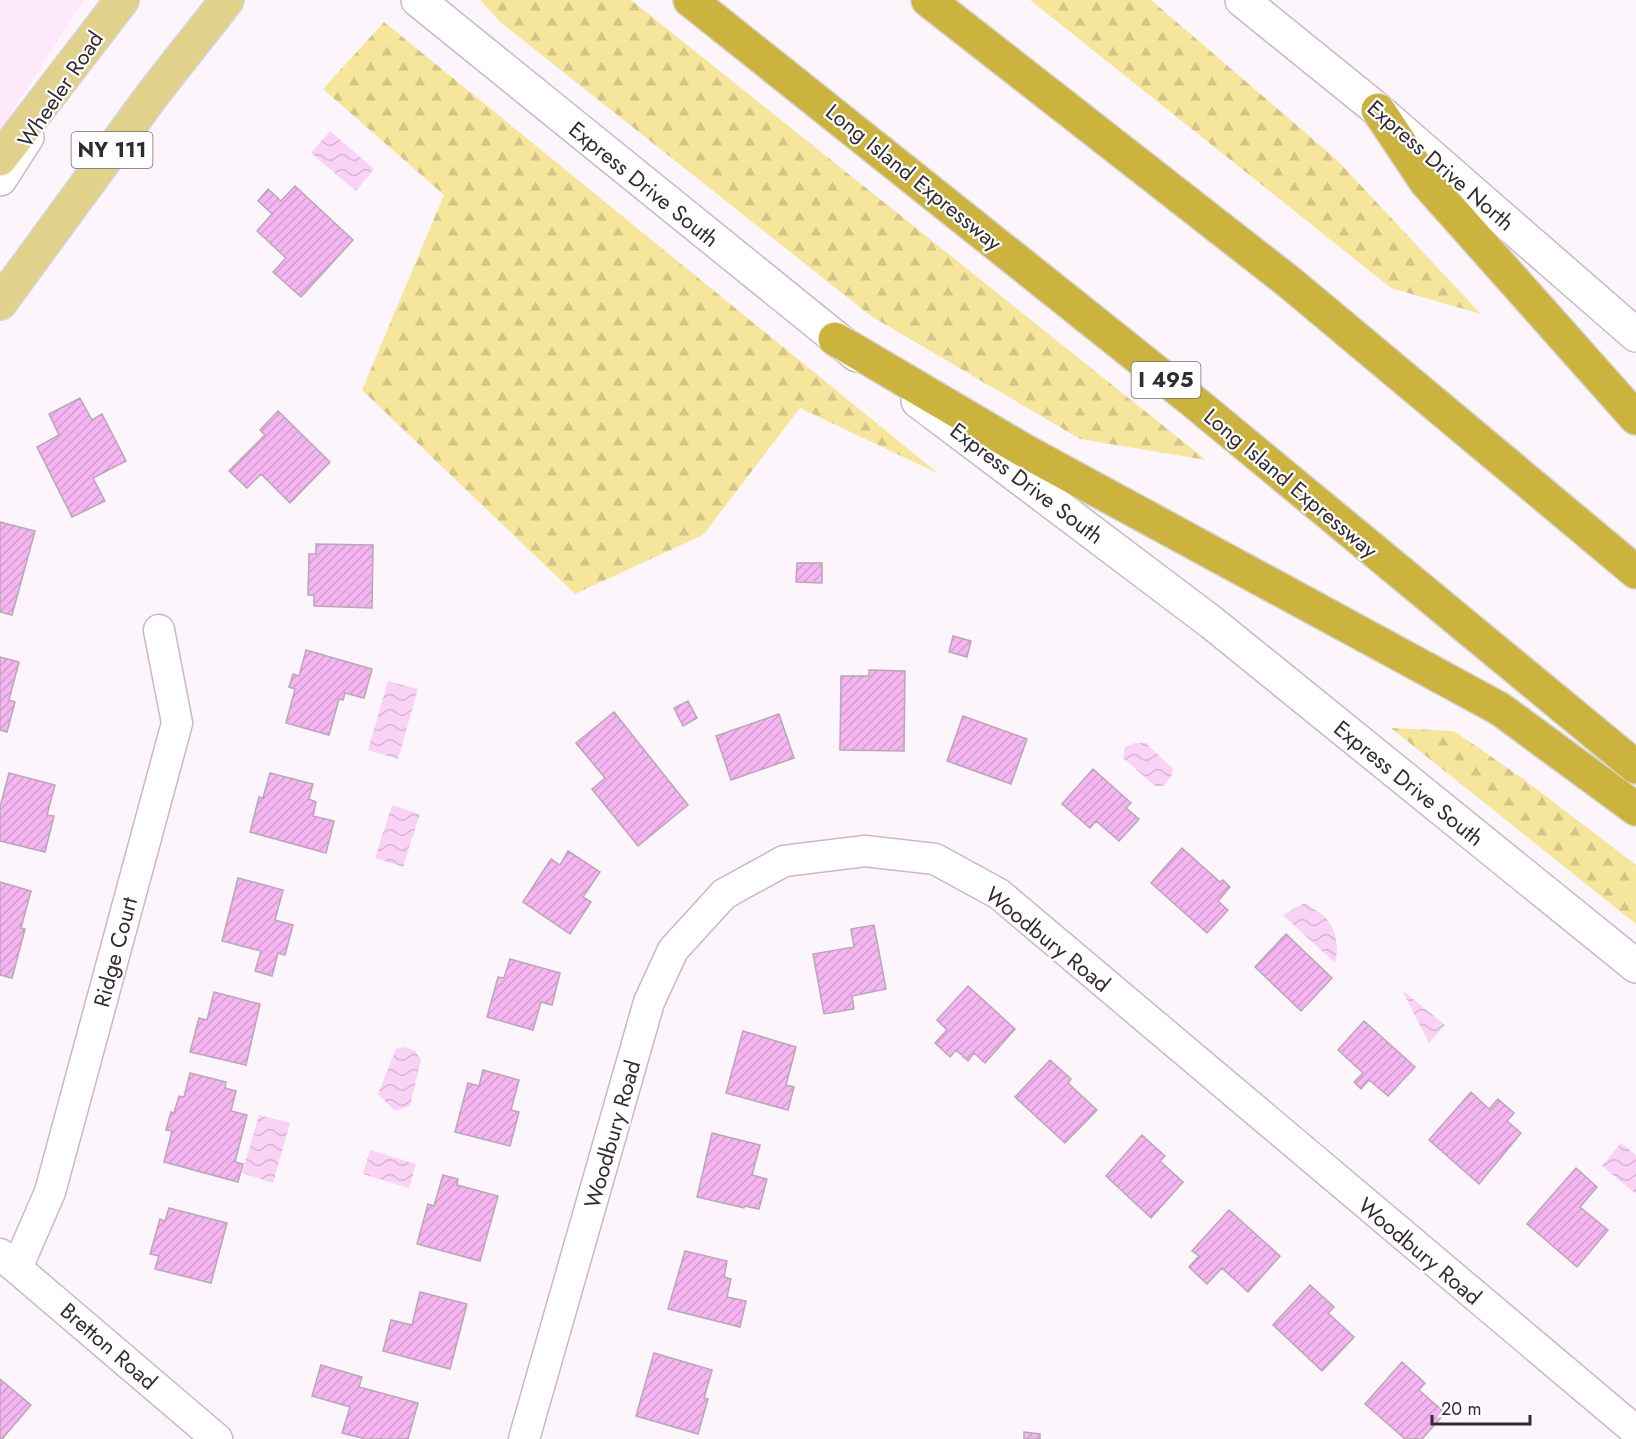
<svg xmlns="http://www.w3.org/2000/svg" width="1636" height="1439" viewBox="0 0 1636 1439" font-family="Jost,sans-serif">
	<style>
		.built { fill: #fee9fc }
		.forest { fill: url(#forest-firs) }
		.water { fill: url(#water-waves) }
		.building { fill: url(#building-hatch); stroke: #b9a6b7; stroke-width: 1.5 }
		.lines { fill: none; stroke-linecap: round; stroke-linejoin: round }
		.street-casing { stroke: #cab7c8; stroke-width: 33 }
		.secondary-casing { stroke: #cab7c8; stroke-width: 36 }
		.primary-casing { stroke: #d6d5d6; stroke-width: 36 }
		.highway-casing { stroke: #d6d5d6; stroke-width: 36 }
		.street { stroke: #fff; stroke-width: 30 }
		.secondary { stroke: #fff; stroke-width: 33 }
		.primary { stroke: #e0d18b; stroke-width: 33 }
		.highway { stroke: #ccb33e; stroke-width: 33 }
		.labels { text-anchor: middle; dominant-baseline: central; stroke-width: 4.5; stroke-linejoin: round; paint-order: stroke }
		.shield { fill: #fff; stroke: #706b70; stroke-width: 1.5 }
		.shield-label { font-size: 21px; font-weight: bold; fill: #332b32 }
		.street-label { font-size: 22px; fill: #332b32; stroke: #fff }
	</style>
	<defs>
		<pattern id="forest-firs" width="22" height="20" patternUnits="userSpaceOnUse" patternTransform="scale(1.5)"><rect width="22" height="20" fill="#f6e69c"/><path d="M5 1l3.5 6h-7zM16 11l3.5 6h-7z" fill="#d3c587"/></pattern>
		<pattern id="water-waves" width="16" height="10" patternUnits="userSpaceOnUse" patternTransform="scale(1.5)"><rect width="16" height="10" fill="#f9d2f5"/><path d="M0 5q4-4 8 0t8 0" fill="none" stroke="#d6b4d2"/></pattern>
		<pattern id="building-hatch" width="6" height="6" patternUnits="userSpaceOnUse" patternTransform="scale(1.5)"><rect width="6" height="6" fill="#f5b5f0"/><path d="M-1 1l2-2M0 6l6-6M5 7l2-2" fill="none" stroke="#d29cce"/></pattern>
	</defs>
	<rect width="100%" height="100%" fill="#fdf5fc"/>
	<path class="built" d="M0,0h84l-84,130z"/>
	<path class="forest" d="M480,0h151l575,460 -126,-21 -209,-123 -371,-294z
		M1030,0h121l185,159 145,155 -90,-26z
		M384,22l555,452 -139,-66 -97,127 -128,59 -213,-204 82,-195 -121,-106z
		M1391,728l63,3 68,47 114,87v59z"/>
	<path class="water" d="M330,131l44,38 -18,22 -45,-38z
		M388,681l30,8 -20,70 -30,-9z
		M1135,743h11l27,26 -2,8 -7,9h-9l-32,-28 2,-11z
		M392,805l28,9 -17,53 -28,-9z
		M1305,903c6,5 15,9 20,14 12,13 14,31 10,46l-52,-48z
		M1402,990l43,35 -16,18z
		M405,1047l10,4 6,9 -11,46 -15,5 -17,-17 18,-45z
		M259,1115l31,8 -17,60 -31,-10z
		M1621,1143l15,12v39l-34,-28z
		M370,1150l46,14 -7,24 -46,-14z"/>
	<path class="building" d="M295,186l58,54 -52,57 -28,-25 13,-14 -29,-27 15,-17 -14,-13 10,-12 13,12z
		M80,398l12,22 10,-6 24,47 -33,17 12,23 -33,16 -35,-70 22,-12 -10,-21z
		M278,411l52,51 -40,41 -29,-29 -14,14 -18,-17 36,-36 -5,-5z
		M0,522l35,9 -23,84 -12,-3z
		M316,544l57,1 -1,63 -58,-2v-11h-6l1,-41h7z
		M797,563h25v20l-26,-1z
		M953,636l18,5 -4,16 -18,-5z
		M306,650l66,19 -8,29 -19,-5 -2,7 -4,-1 -10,36 -43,-12 9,-34 -6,-2 4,-13 6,2z
		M0,657l19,5 -10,38 6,2 -8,30 -7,-2z
		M869,670l36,1 -1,80 -64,-1 1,-74h28z
		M688,701l9,17 -14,8 -9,-18z
		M614,712l74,93 -50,41 -46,-57 13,-11 -29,-35z
		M779,714l15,44 -63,22 -15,-44z
		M963,716l64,23 -16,45 -64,-23z
		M1093,769l38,34 -5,5 13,11 -20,22 -23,-20 -6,7 -28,-24z
		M9,773l46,12 -8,30 7,1 -9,36 -45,-11v-34z
		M270,773l43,11 -4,15 7,3 -3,14 21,5 -8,32 -76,-21 9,-35 4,1z
		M1182,848l38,34 3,-2 7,7 -12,14 10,9 -21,23 -56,-50z
		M568,851l32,21 -17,25 8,5 -21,32 -47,-32 28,-43 9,6z
		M238,878l45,12 -8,30 18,5 -8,30 -7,-2 -6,23 -17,-5 6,-20 -39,-10z
		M0,882l31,9 -10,37 4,1 -13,49 -12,-3z
		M874,925l12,64 -34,7 2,13 -30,5 -11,-60 41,-7 -3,-18z
		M1286,934l46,44 -31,33 -46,-44z
		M510,959l50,14 -8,32 -11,-3 -8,28 -46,-13 11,-40 6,1z
		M968,986l47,43 -30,34 -11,-10 -6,8 -12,-11 -6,7 -15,-14 12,-13 -10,-10z
		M214,992l46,12 -14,61 -56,-13 9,-34 8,2z
		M1364,1021l51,46 -27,29 -19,-16 -8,9 -7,-7 9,-9 -25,-23z
		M743,1031l53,16 -10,38 8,2 -6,23 -62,-17z
		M1050,1060l21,19 -3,4 29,27 -32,33 -50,-46z
		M483,1070l36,10 -8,30 8,2 -9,34 -55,-14 13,-49 11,3z
		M190,1073l36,9 -1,6 11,3 -5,20 16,4 -12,47 8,2 -5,18 -74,-20 8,-31 -6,-1 5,-18 3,1 5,-17 5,1z
		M1471,1092l18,17 9,-10 16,14 -7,8 14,12 -42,51 -50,-44z
		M712,1133l48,12 -8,30 15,4 -8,30 -14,-3 -1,2 -47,-11z
		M1142,1135l23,21 -5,5 23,21 -32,36 -45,-42z
		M1576,1168l21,19 -17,20 28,23 -31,37 -50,-43z
		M443,1175l15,4 -1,6 41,11 -18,65 -63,-17 11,-40 6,2z
		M169,1208l58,15 -16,60 -56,-14 4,-13 -9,-2 10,-35 5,2z
		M1229,1210l51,46 -32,36 -26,-24 -15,16 -18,-17 10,-11 -7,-5z
		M685,1251l42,10 -3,16 7,2 -4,18 19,4 -6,26 -72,-18z
		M1310,1285l24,22 -6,6 26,24 -32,34 -49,-46z
		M420,1292l47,12 -17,65 -67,-18 8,-31 21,5z
		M654,1353l58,17 -8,28 4,1 -10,35 -62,-18z
		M1402,1362l23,21 -6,7 26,23 -23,26h-17l-40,-35z
		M321,1365l41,12 -3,10 59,16 -10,36h-43l-23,-6 8,-26 -38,-11z
		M0,1379l31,26 -29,34h-2z
		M1024,1432l16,2v5h-16z"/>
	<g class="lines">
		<g class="street-casing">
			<path id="street" d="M0,1254l217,185
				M17,1268l33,-76 127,-469 -18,-93
				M524,1439l125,-437 24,-52 51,-56 60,-33 81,-10 70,8 64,35 637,537"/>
		</g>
		<g class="secondary-casing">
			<path id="secondary" d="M418,0l439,355
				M1242,0l136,110 258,225
				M0,179l27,-42
				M918,401l293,221 425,344"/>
		</g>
		<g class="primary-casing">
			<path id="primary" d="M0,159l122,-159
				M0,303l153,-209 74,-94"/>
		</g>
		<g class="highway-casing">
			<path id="highway" d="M690,0l503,401 443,366
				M928,0l361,282 347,290
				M1378,110l48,72 210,236
				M835,339l190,112 475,258 136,100"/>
		</g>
		<use href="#street" class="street"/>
		<use href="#secondary" class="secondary"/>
		<use href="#primary" class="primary"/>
		<use href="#highway" class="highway"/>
	</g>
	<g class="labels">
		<g class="shield">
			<rect x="71.5" y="132" width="81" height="36" rx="4.5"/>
			<rect x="1131.5" y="362" width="69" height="36" rx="4.5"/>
		</g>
		<g class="shield-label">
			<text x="112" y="150">NY 111</text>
			<text x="1166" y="380">I 495</text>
		</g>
		<g class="street-label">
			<text transform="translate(60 89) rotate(-56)">Wheeler Road</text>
			<text transform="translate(1441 165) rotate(41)">Express Drive North</text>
			<text transform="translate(914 177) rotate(39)">Long Island Expressway</text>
			<text transform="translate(644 184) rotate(39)">Express Drive South</text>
			<text transform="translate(1027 483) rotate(37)">Express Drive South</text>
			<text transform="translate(1291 483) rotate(40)">Long Island Expressway</text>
			<text transform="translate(1409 783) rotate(39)">Express Drive South</text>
			<text transform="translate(1048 939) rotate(39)">Woodbury Road</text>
			<text transform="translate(115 952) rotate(-75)">Ridge Court</text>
			<text transform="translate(612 1134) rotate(-74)">Woodbury Road</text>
			<text transform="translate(1420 1251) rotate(40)">Woodbury Road</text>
			<text transform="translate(109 1346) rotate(41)">Bretton Road</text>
		</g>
	</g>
	<path d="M1432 1415v9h98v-9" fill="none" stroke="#332b32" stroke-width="3"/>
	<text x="1441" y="1415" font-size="18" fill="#332b32" stroke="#ffffff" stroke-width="4.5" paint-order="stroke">20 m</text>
</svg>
